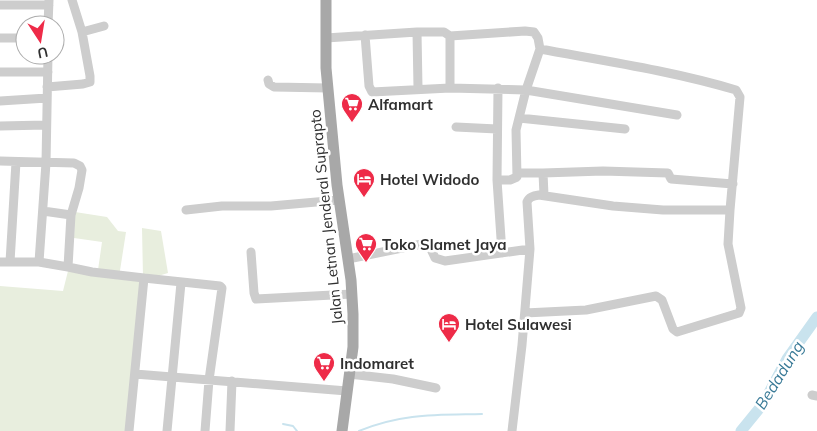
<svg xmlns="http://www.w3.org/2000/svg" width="817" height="431" viewBox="0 0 817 431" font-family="Mulish,sans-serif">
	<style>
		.grass { fill: #e8eede }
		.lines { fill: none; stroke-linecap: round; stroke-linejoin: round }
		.stream { stroke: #c9e3ee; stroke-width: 2 }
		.river { stroke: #c9e3ee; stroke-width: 11 }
		.minor { stroke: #cdcdcd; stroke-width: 9 }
		.major { stroke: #a8a8a8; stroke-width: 11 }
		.labels { text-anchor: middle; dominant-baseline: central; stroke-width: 5; stroke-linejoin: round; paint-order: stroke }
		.poi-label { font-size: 15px; font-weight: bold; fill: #303030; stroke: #fff; text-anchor: start }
		.street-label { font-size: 15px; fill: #303030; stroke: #fff }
		.water-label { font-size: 16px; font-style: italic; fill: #397a97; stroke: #fff }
	</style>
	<rect width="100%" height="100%" fill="#fff"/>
	<path class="grass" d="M75,212l32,5 11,14 8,1 -7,45h24l-1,-49 19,3 7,42 -20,6 -18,152h-130v-145l63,5 6,-24 29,3 4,-28 -28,-4z"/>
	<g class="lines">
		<path class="stream" d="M283,424l10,2 4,5
			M359,431c43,-18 78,-16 123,-17"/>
		<path class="river" d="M741,431l22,-27 24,-45 30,-42"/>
		<path class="minor" d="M72,0l10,32
			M0,5h49
			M48,25l1,-25
			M417,32l1,56
			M365,35l4,51 3,6 78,-4 76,2 151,25
			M450,36v52
			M0,38h25
			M326,38l91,-6h27l6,4 75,-5 9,1 4,6 2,11c65,12 132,22 196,41l4,7 -10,113h-67l-50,-4 -74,-11c-6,1 -10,2 -12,7l3,47 -85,12 -10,-3c-3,-7 -5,-13 -13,-14l-74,15
			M0,72h48
			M268,80l1,4 5,3 54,1
			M47,87l36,-3 7,-2v-6l-8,-44 22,-6
			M498,88l-1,92 5,73
			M0,101l47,-3
			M519,118l106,11
			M0,126l46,-1
			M456,127l41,2
			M0,161l74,2 6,3 2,4 -3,18 -8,27 -3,52 -29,-5h-39
			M518,173h25
			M497,180h13l7,-3 -1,-47 10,-40 14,-41
			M544,195l-1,-22 60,-2 65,2 3,6 62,5
			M186,210l36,-4h49l68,-6
			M43,211l28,4
			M251,252l3,41 2,6 96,-5
			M10,262l6,-100
			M39,262l7,-99 2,-108
			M68,267l24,5 52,6
			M525,313l61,-3 70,-14 6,4 11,29 4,3 62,-19 2,-5 -13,-64 2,-34
			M135,374l212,17
			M349,374l44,5 43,9
			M812,395l5,1
			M129,431l15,-153 76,8 2,2 -13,92 -4,51
			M167,431l14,-148
			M230,431l2,-50
			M512,431l10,-86 8,-96"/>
		<path class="major" d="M326,0v68l11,117 14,95 2,34v33l-11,84"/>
	</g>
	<defs>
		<g id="supermarket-pin" transform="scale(1.125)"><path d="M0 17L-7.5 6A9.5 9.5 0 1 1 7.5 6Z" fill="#ee2b48" stroke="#fff"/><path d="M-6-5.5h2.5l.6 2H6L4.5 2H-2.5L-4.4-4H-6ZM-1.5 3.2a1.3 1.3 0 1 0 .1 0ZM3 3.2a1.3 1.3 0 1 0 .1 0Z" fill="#fff"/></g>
		<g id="hotel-pin" transform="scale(1.125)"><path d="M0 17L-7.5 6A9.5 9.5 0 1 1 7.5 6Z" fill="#ee2b48" stroke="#fff"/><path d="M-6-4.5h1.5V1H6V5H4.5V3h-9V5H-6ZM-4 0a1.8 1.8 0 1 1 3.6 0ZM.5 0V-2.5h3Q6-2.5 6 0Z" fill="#fff"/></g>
	</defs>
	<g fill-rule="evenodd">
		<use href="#supermarket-pin" x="352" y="104"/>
		<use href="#hotel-pin" x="364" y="179"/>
		<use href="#supermarket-pin" x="366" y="244"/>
		<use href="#hotel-pin" x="449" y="324"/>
		<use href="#supermarket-pin" x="324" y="363"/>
	</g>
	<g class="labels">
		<g class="poi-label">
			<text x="368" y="104">Alfamart</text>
			<text x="380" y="179">Hotel Widodo</text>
			<text x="382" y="244">Toko Slamet Jaya</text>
			<text x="465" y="324">Hotel Sulawesi</text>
			<text x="340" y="363">Indomaret</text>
		</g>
		<g class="street-label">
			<text transform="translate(326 217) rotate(-96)">Jalan Letnan Jenderal Suprapto</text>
		</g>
		<g class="water-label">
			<text transform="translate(779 375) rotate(-58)">Bedadung</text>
		</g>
	</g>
	<g transform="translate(40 40) rotate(168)"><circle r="24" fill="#ffffff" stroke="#acacac"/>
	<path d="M0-4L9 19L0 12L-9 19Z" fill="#ee2b48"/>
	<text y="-8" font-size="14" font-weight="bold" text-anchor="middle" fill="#303030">U</text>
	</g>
</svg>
